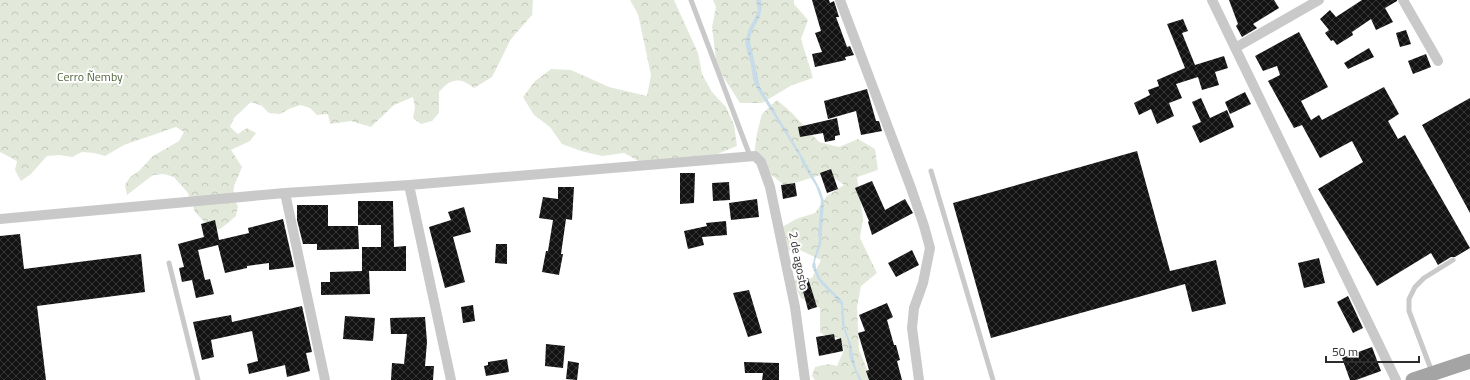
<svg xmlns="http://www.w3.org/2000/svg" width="1470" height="380" viewBox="0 0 1470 380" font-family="'Titillium Web',sans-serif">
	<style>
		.forest { fill: url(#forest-crowns) }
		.water { fill: url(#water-ripples) }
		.building { fill: url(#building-cross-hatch) }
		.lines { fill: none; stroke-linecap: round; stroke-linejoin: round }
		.lane { stroke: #c9c9c9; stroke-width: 5 }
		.street { stroke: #c9c9c9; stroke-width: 10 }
		.primary { stroke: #a4a4a4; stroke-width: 15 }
		.labels { text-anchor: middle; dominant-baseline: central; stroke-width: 4; stroke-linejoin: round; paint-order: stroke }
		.park-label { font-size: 12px; fill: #51643c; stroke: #fff }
		.street-label { font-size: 12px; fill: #2c2c2c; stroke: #fff }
	</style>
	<defs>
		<pattern id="forest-crowns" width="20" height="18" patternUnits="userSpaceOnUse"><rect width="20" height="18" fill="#e3e9da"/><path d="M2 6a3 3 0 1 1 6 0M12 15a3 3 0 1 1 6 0" fill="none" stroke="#c3c8bb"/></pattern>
		<pattern id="water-ripples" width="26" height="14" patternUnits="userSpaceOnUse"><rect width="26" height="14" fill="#c7dce8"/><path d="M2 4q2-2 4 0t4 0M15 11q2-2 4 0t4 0" fill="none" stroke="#abbdc7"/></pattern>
		<pattern id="building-cross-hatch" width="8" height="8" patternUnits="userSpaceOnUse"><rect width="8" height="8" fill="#131313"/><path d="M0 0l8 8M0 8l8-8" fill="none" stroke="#363636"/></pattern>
	</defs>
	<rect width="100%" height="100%" fill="#fff"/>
	<path class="forest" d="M0,0h533l-1,15 -21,24 -19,38 -18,11c-14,-11 -23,-10 -35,4v21l-7,8 -11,3 -8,-6 2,-11 -2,-10 -19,8 -23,22 -20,-6 -21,3 -2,-10 -11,1 -7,-7 -10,-3 -11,4 -9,5 -11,-1 -7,-7 -11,-4 -17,16 -4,9 8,7 9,-6 9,5 -6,8 -19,9 11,17 -8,19 -1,11 5,9 -2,10 -8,7 -8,6 -10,-1 -15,-16 -7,-19 -14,-16 -10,-3 -11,1 -26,20 -2,-10 5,-8 9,-6 14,-15 26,-15 5,-9 -8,-5 -52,18 -19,11 -11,-3 -12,-1 -10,5 -13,-2 -12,1 -16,18 -10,7 -6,-11 2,-9 -17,-9z
		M630,0h44l24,53 4,21 10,18 14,15 8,18 3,21 -29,12 -66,5 -18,-10 -22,3 -21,-5 -19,-7 -12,-17 -16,-12 -11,-18 12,-16 16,-12 20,1 38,17 38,9 4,-21 -13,-61z
		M713,0h81v4l14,16 -7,19 12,39 -21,7 -30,18h-22l-23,-36 -5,-40 4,-20z
		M777,100l15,13 27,29 20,5 19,-8 17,10 3,21 -21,7 6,41 -3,20 17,35 -16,13 -4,21 2,43 8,19 1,11h-53l-3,-4 3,-9 14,-3 8,2 7,-16 -4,-12 -16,-3 -4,-3v-24l-19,-10 -9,-18 20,-2 9,-18 -19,-9 -21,-1 -4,-20 19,-11 19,-6 12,-17 17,-11 -17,-12 -42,13 -17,-14 -14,-17 3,-22 5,-19z"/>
	<path class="water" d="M756,0h5c3,22 -10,24 -11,41l10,46 42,69 18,33 4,12 -3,44 -6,16 1,7 5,11 22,23 2,26 6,16 5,25 6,11h-3l-10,-24v-11l-7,-20 -1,-20 -8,-10 -5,-4 -10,-11 -6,-14 7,-25 -1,-7 3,-34 -5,-14 -14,-23 -2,-6 -44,-70 -3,-8 -2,-14 -6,-22 3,-12 10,-20z"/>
	<path class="building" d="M812,0h17l1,3 4,-2 5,16h-3l11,30 3,-1 4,9 -9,2 1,3 -31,7 -3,-13 10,-2 -7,-19 6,-2z
		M1229,0h45l5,8 -26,16 4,4 -15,9 -6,-11 2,-2z
		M1362,0h35v1l-12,7 8,14 -17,8 -5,-11 -19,13 1,3 -16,10 -4,-5 -2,1 -6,-8 4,-3 -9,-11 10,-9 6,7z
		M1183,19l5,12 -6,2 13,32 29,-9 4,12 -13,4 4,13 -17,5 -4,-13 -22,7 6,14 -13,5 5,13 -17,8 -6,-15 -12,6 -5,-12 16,-8 -2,-5 11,-4 -2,-6 28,-12 -18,-44z
		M1406,30l5,14 -11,3 -4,-14z
		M1299,32l29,55 -27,14 10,19 8,-5 3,5 62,-33 15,27 -11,7 10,18 7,-4 65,113 -15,9h-4l-13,8 -7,-12 -54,33 -59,-97 45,-27 -11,-21 -32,17 -18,-33 -8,3 -26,-47 12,-6 -3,-9 -14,5 -8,-15z
		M1369,48l5,9 -26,12 -4,-6z
		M1426,54l5,13 -18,7 -5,-13z
		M867,89l9,32h3l3,10 -21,4 -5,-24 -28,8 -4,-18z
		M1245,92l6,12 -21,10 -5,-12z
		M1201,98l9,20 17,-8 7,17 -34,16 -8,-17 9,-4 -9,-20z
		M1470,98v115l-48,-88z
		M837,118l3,17 -5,1v4l-10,2 -2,-9 -23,4 -2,-10z
		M1137,151l33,120 46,-11 10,44 -34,8 -7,-28 -194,54 -38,-135z
		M831,169l7,20 -11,4 -7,-20z
		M680,173h15l-1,30 -14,1z
		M872,181l13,29 20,-11 8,14 -41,22 -4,-13 1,-1 -14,-33z
		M729,182l1,18 -17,1 -1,-18z
		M795,183l2,13 -14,3 -2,-14z
		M558,187h16l-2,33 -6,-1 -5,35h2l-4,21 -17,-3 4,-21h2l5,-31 -14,-2 4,-21 15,2z
		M757,199l2,18 -28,3 -2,-17z
		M358,201h35l1,46 12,-1v25h-37l1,23 -49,1v-13h9v-10l32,-1v-24h19v-22h-23z
		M297,205h31v21h30l1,23 -42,1v-6h-14l-6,-24z
		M464,207l7,25 -18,5 12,45 -20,6 -16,-61 22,-7 -3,-8z
		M283,219l11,48 -25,3v-7l-22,3v2l-22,5 -7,-28 -20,5 7,30 5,-1 4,15 -18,4 -4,-18 -10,2 -3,-14 5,-1 -6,-23 26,-7 -3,-13 14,-4 4,20 30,-7 -1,-5z
		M726,221l1,14 -25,2 2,8 -16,4 -4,-18 23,-5 -1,-3z
		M20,234l4,35 117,-15 4,38 -108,14 9,74h-46v-144z
		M496,244h11v20l-12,-1z
		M912,250l7,15 -23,12 -8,-14z
		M1319,258l6,25 -21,5 -6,-25z
		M808,278l9,29 -9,3 -8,-30z
		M749,290l13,43 -14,4 -15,-44z
		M1348,296l15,32 -10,5 -16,-31z
		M887,303l6,14 -6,3 7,25h2l4,15 -3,1 5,19h-33l-3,-9 3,-1 -11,-37 7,-2 -6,-16z
		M473,305l2,16 -12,2 -2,-16z
		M302,306l10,46 -6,1 4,18 -23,6 -2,-12 -36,9 -2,-10 11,-3 -6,-30 -41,9 3,17 -12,3 -9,-38 38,-7 1,7z
		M345,316l30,2 -2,23 -30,-2z
		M425,317l2,25 -2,24h9l-1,14h-42l1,-17 12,1 3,-30h-16l-1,-16z
		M834,334l1,6 6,-2 2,13 -24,5 -3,-19z
		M546,344l19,2 -2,22 -18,-2z
		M1372,347l9,24 -25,9h-6l-8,-22z
		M507,359l2,13 -23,4 -2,-10 4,-1v-3z
		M568,361l11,2 -2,17 -11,-1z
		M744,362l35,1v17h-17l1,-7h-18z"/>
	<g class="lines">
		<path class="lane" d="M691,0l59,156
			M931,171l62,209
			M169,263l29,117
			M1432,372l-23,-61v-12l6,-12 9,-9 29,-18"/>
		<path class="street" d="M840,0l71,188 13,38 6,22 -7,35 -9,25 -2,20 7,52
			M1212,0l184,380
			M1403,0l35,61
			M1235,48l84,-48
			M409,185l42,195
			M285,193l40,187
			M0,219l285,-26 124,-8 346,-29 6,6 9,25 25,120 10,73"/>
		<path class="primary" d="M1413,380l57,-19"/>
	</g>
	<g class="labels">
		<g class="park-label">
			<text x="90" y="76">Cerro Ñemby</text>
		</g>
		<g class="street-label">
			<text transform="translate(799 261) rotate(79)">2 de agosto</text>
		</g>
	</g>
	<path d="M1326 356v6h93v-6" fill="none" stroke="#2c2c2c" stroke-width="2"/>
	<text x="1332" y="356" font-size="12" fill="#2c2c2c" stroke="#ffffff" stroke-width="3" paint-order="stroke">50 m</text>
</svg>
